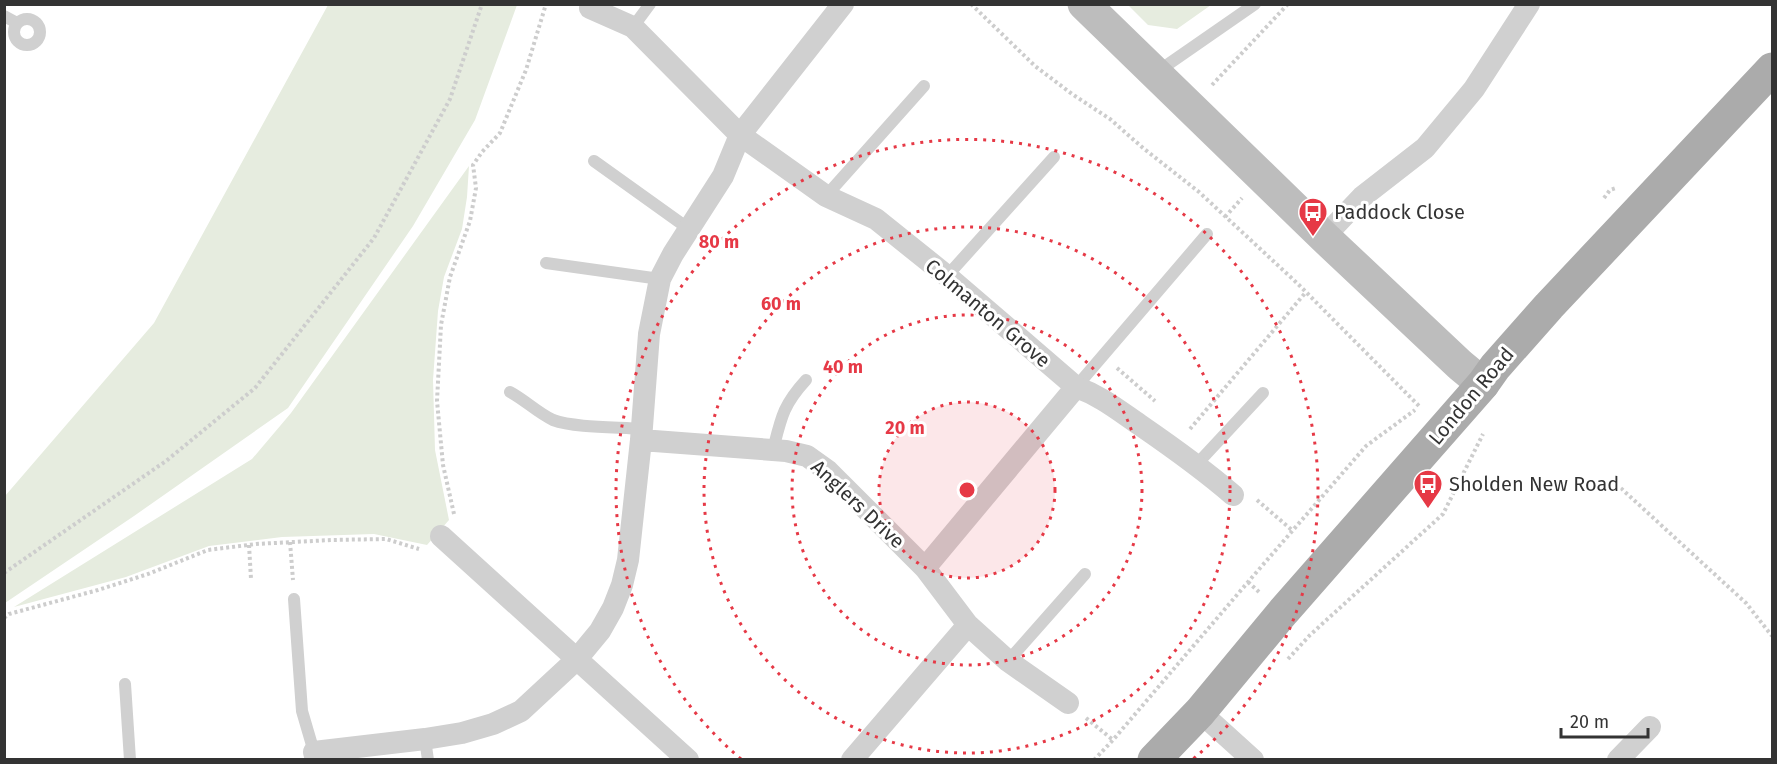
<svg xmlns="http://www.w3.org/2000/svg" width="1777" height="764" viewBox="0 0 1777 764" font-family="'Fira Sans',sans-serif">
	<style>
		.green { fill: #e6ecdf }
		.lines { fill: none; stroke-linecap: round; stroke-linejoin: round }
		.path { stroke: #cdcdcd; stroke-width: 4; stroke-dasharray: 3 3; stroke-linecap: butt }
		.lane { stroke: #d0d0d0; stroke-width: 12 }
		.street { stroke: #d0d0d0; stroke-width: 22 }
		.secondary { stroke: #bdbdbd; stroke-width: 33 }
		.primary { stroke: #ababab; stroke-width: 33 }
		.ring { fill: none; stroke: #e63946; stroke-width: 3; stroke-dasharray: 3 6 }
		.labels { text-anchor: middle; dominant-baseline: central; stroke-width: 6; stroke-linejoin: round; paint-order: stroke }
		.poi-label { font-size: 20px; fill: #333; stroke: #fff; text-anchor: start }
		.street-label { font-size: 20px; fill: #333; stroke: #fff }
		.centre { fill: #e63946; stroke: #fff; stroke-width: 3 }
		.ring-label { font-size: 18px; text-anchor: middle; font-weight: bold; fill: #e63946; stroke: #fff; stroke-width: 6; stroke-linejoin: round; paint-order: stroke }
	</style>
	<rect width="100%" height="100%" fill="#fff"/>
	<path class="green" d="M328,5h189l-42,115 -62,106 -125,182 -154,108 -129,87v-107l149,-173z
		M1128,5h83l-34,24 -29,-4z
		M469,166l-2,31 -5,32 -18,48 -6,34 -5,69 2,70 14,70 -22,25 -53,-11 -92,3 -73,9 -83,31 -112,30 238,-148 39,-46z"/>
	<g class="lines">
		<path class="path" d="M971,4l64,62 37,28 38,25 33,29 56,44 99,92 122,123
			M1212,85l76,-81
			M1604,198l6,-8 6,-2
			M1225,217l17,-19
			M1117,368l38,33
			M1190,429l116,-137
			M1612,480l134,123 26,33
			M1257,500l36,31
			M454,514l-11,-49 -6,-64 4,-76 9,-48 20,-56 6,-33 -3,-23 9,-13 18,-19 26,-63 20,-66
			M290,542l3,38
			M249,545l2,34
			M4,573l162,-112 89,-73 119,-150 76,-139 32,-95
			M1248,582l11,10
			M4,618l5,-4 89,-24 50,-16 60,-24 48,-6 75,-4 55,-1 33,10
			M1288,659l22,-24 133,-121 40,-80
			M1086,718l27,22
			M1094,760l19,-20 135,-158 118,-136 49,-36"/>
		<path class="lane" d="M4,16l13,7
			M14 32a13 13 0 1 1 26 0a13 13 0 1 1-26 0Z
			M633,27l17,-23
			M1157,72l98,-68
			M594,161l95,68
			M826,196l98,-110
			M546,263l114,16
			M947,276l107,-119
			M1076,387l131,-153
			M510,392c15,8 28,21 43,28 22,8 65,7 89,9
			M773,450c8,-32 10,-45 33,-70
			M1197,464l66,-71
			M294,599l8,112 12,41
			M1008,661l77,-87
			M125,684l5,76
			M425,739l3,21"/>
		<path class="street" d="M590,8l43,19 107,108 103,-131
			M1324,237l38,-40 63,-49 49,-59 55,-85
			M641,440l145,11 21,5 21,15 97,97 43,57 40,36 60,42
			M441,536l247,224
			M925,568l151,-181
			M1200,712l53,48
			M316,760l-2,-8 111,-13 37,-6 31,-9 28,-13 55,-51 24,-29 13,-23 9,-23 6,-25 13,-120 8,-106 11,-55 13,-25 50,-78 17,-41 86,61 50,23 71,57 129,111c25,9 42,23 64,38 32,22 63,44 93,70
			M852,760l116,-135
			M1618,760l32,-33"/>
		<path class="secondary" d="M1084,4l240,233 136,128 23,19"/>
		<path class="primary" d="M1154,760l46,-48 83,-100 200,-228 12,-17 54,-61 223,-237"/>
	</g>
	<circle cx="967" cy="490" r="88" fill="#e63946" fill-opacity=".12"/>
	<g class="ring">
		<circle cx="967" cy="490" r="88"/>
		<circle cx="967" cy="490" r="175"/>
		<circle cx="967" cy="490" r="263"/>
		<path d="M741 759A351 351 0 1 1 1193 759"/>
	</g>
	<defs>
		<g id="bus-pin" transform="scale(1.5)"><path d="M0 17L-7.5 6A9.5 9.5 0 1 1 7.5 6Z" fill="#e63946" stroke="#fff"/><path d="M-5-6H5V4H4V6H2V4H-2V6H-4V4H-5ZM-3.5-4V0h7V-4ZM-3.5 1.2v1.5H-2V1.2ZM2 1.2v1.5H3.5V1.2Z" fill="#fff"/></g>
	</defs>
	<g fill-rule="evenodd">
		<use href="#bus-pin" x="1313" y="212"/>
		<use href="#bus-pin" x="1428" y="484"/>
	</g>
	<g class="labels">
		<g class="poi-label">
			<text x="1334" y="212">Paddock Close</text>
			<text x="1449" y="484">Sholden New Road</text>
		</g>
		<g class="street-label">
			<text transform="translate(988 313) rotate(40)">Colmanton Grove</text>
			<text transform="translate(1471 396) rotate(-50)">London Road</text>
			<text transform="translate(858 504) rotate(43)">Anglers Drive</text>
		</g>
	</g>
	<circle cx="967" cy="490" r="9" class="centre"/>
	<g class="ring-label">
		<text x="719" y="248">80 m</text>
		<text x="781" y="310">60 m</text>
		<text x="843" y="373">40 m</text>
		<text x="905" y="434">20 m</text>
	</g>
	<rect width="1777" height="764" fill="none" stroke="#333333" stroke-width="12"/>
	<path d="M1561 728v9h87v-9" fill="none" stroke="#333333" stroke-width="3"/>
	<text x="1570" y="728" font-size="18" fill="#333333" stroke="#ffffff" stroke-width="4.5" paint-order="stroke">20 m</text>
</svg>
